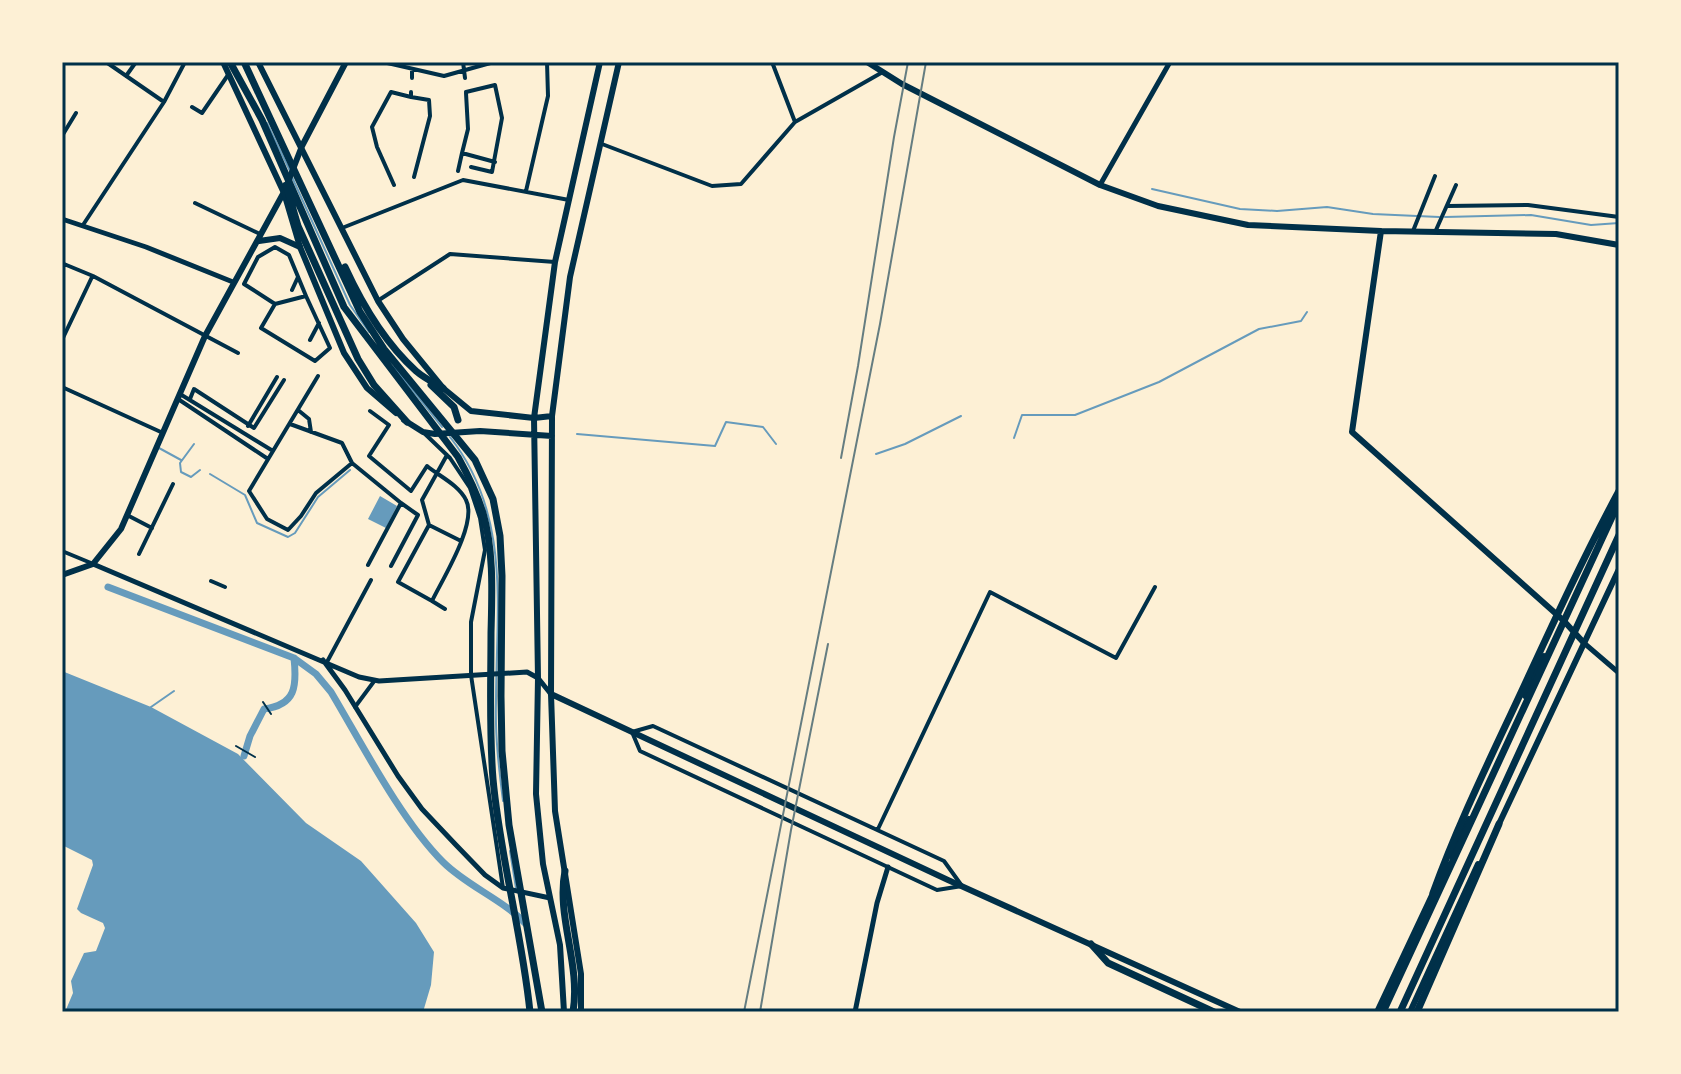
<svg xmlns="http://www.w3.org/2000/svg" width="1681" height="1074" viewBox="0 0 1681 1074" font-family="'Fira Sans Condensed',sans-serif">
	<style>
		.water { fill: #669bbc }
		.lines { fill: none; stroke-linecap: round; stroke-linejoin: round }
		.stream { stroke: #669bbc; stroke-width: 2 }
		.canal { stroke: #669bbc; stroke-width: 7 }
		.service { stroke: #003049; stroke-width: 2 }
		.minor { stroke: #003049; stroke-width: 4 }
		.tertiary { stroke: #003049; stroke-width: 5 }
		.secondary { stroke: #003049; stroke-width: 6 }
		.primary { stroke: #003049; stroke-width: 6 }
		.trunk { stroke: #003049; stroke-width: 7 }
		.rail { stroke: #657d81; stroke-width: 2 }
		.neatline { fill: none; stroke: #003049; stroke-width: 3 }
	</style>
	<rect width="100%" height="100%" fill="#fdf0d5"/>
	<path class="water" d="M380,496l17,10 -11,22 -18,-9z
		M62,671l89,36 87,47 68,69 55,38 55,62 18,29 -3,33 -8,27h-358l8,-19 -2,-12 13,-28 12,-2 9,-23 -2,-5 -22,-10 -4,-4 16,-44 -1,-5 -30,-15z"/>
	<g class="lines">
		<path class="stream" d="M267,123l23,48
			M292,177l58,128 19,27
			M1152,189l88,20 37,2 50,-4 46,7 66,3
			M1445,217l86,-2 60,10 28,-2
			M394,367l48,60
			M577,434l138,12 11,-24 37,5 13,17
			M450,437c62,79 46,173 46,266 -1,33 3,66 7,98
			M1014,438l8,-23h53l84,-33 100,-53 42,-8 6,-9
			M194,444l-14,19 1,9 10,5 9,-7
			M159,448l22,12
			M876,454l29,-10 56,-28
			M210,474l35,21 12,28 31,14 7,-4 23,-36 32,-27
			M151,707l23,-16
			M510,851l6,37"/>
		<path class="canal" d="M108,587l186,71 22,16 15,18c31,52 70,128 112,170 24,24 59,37 83,62
			M244,756l6,-20 14,-27c32,-4 33,-23 30,-51"/>
		<path class="service" d="M263,702l8,12
			M236,746l19,11"/>
		<path class="minor" d="M383,62l61,14 50,-14
			M463,62l2,16
			M772,62l23,60
			M126,76l10,-14
			M412,78v-9
			M466,92l29,-7 7,33 -10,54 -21,-5
			M466,93l2,36 -6,24 33,9
			M411,97l18,3 1,16 -16,61
			M164,102l21,-40
			M192,107l10,6 26,-38
			M62,136l14,-23
			M602,144l110,42 29,-2 54,-62 86,-49
			M458,171l4,-18
			M394,185l-17,-38 -5,-20 19,-35 20,5v-5
			M526,191l22,-95 -1,-34
			M195,203l65,31
			M1447,206l81,-1 91,12
			M83,225l81,-123 -58,-40
			M342,228l121,-48 106,20
			M1436,230l20,-45
			M1413,231l22,-55
			M62,269l2,-5 29,12 145,77
			M292,290l6,-13
			M306,296l24,52 -15,13 -54,-33 14,-24z
			M379,300l71,-46 105,8
			M275,304l-31,-20 14,-27 17,-10 14,8 17,41
			M62,340l30,-63
			M310,340l9,-17
			M62,387l101,46
			M180,394l93,57
			M178,399l90,60
			M190,399l4,-10 60,39 30,-48
			M298,410l11,9 2,13
			M370,411l19,14 -20,31 42,35 16,-25c12,10 32,19 39,34 12,23 -24,80 -34,101l13,8
			M290,424l52,19 10,20 -36,30 -15,23 -13,14 -21,-11 -18,-28 69,-115
			M248,426l29,-49
			M424,433l26,25 20,30 10,30 5,32 -14,72v53l32,213
			M447,455l-25,45 7,25 32,16
			M352,463l49,40 -33,62
			M127,515l25,13
			M429,525l-31,57 34,19
			M62,551l29,12
			M139,554l34,-70
			M391,566l27,-51 -17,-12
			M211,581l14,6
			M327,662l44,-82
			M355,707l20,-27
			M653,726l291,135 18,25 -25,4 -297,-139 -8,-19z
			M878,829l112,-237 126,66 39,-71"/>
		<path class="tertiary" d="M1100,185l70,-123
			M62,219l84,28 87,35
			M93,564l266,113 20,4 148,-9 11,6 12,15
			M1584,643l35,30
			M323,660l22,30 53,86 24,33 34,36 29,30 18,13 47,10
			M855,1012l22,-109 11,-36"/>
		<path class="secondary" d="M867,62l35,22 198,101 58,21 90,19 133,6 175,3 63,11
			M288,182l14,-36 44,-84
			M1381,231l-29,201 211,188 21,23
			M259,241l21,-3 20,9
			M62,575l31,-11 28,-35 84,-193 79,-144
			M551,694l397,186 292,132"/>
		<path class="primary" d="M223,62l61,131 16,54 44,106 23,35 29,25
			M258,62l120,239 25,38 40,49 28,23 63,7 18,-2
			M404,420l19,12 12,2 45,-3 72,5
			M1525,696l19,-40
			M1498,826l121,-257
			M1451,856l18,-37
			M564,1012l-4,-67 -17,-81 -7,-70 2,-116 -4,-260 21,-156 45,-200
			M581,1012v-38l-26,-163 -4,-117 1,-278 18,-139 49,-215
			M1377,1012l57,-121
			M1410,1012l68,-148"/>
		<path class="trunk" d="M230,62l32,58 82,187 114,150c10,18 19,36 25,56 11,38 9,80 8,120 0,49 -2,97 2,146 7,78 29,154 37,233
			M244,62l116,250 24,37 91,111 18,39 7,37 2,40 -1,120 1,55 7,74 33,187
			M286,185l12,41 60,133 16,26 33,37
			M345,267c17,37 40,76 71,104 8,7 18,12 27,17
			M431,385l23,22 4,13
			M565,871c-9,46 16,93 8,141
			M1433,893c26,-72 60,-140 92,-209 30,-65 60,-130 94,-193
			M1091,944l17,19 106,49
			M1383,1012l236,-510
			M1400,1012l219,-477
			M1417,1012l82,-188"/>
		<path class="rail" d="M841,458l17,-92 36,-229 14,-75
			M744,1012l136,-688 46,-262
			M760,1012l31,-182 37,-186"/>
	</g>
	<rect width="1681" height="1074" fill="none" stroke="#fdf0d5" stroke-width="128"/>
	<rect x="64" y="64" width="1553" height="946" class="neatline"/>
</svg>
